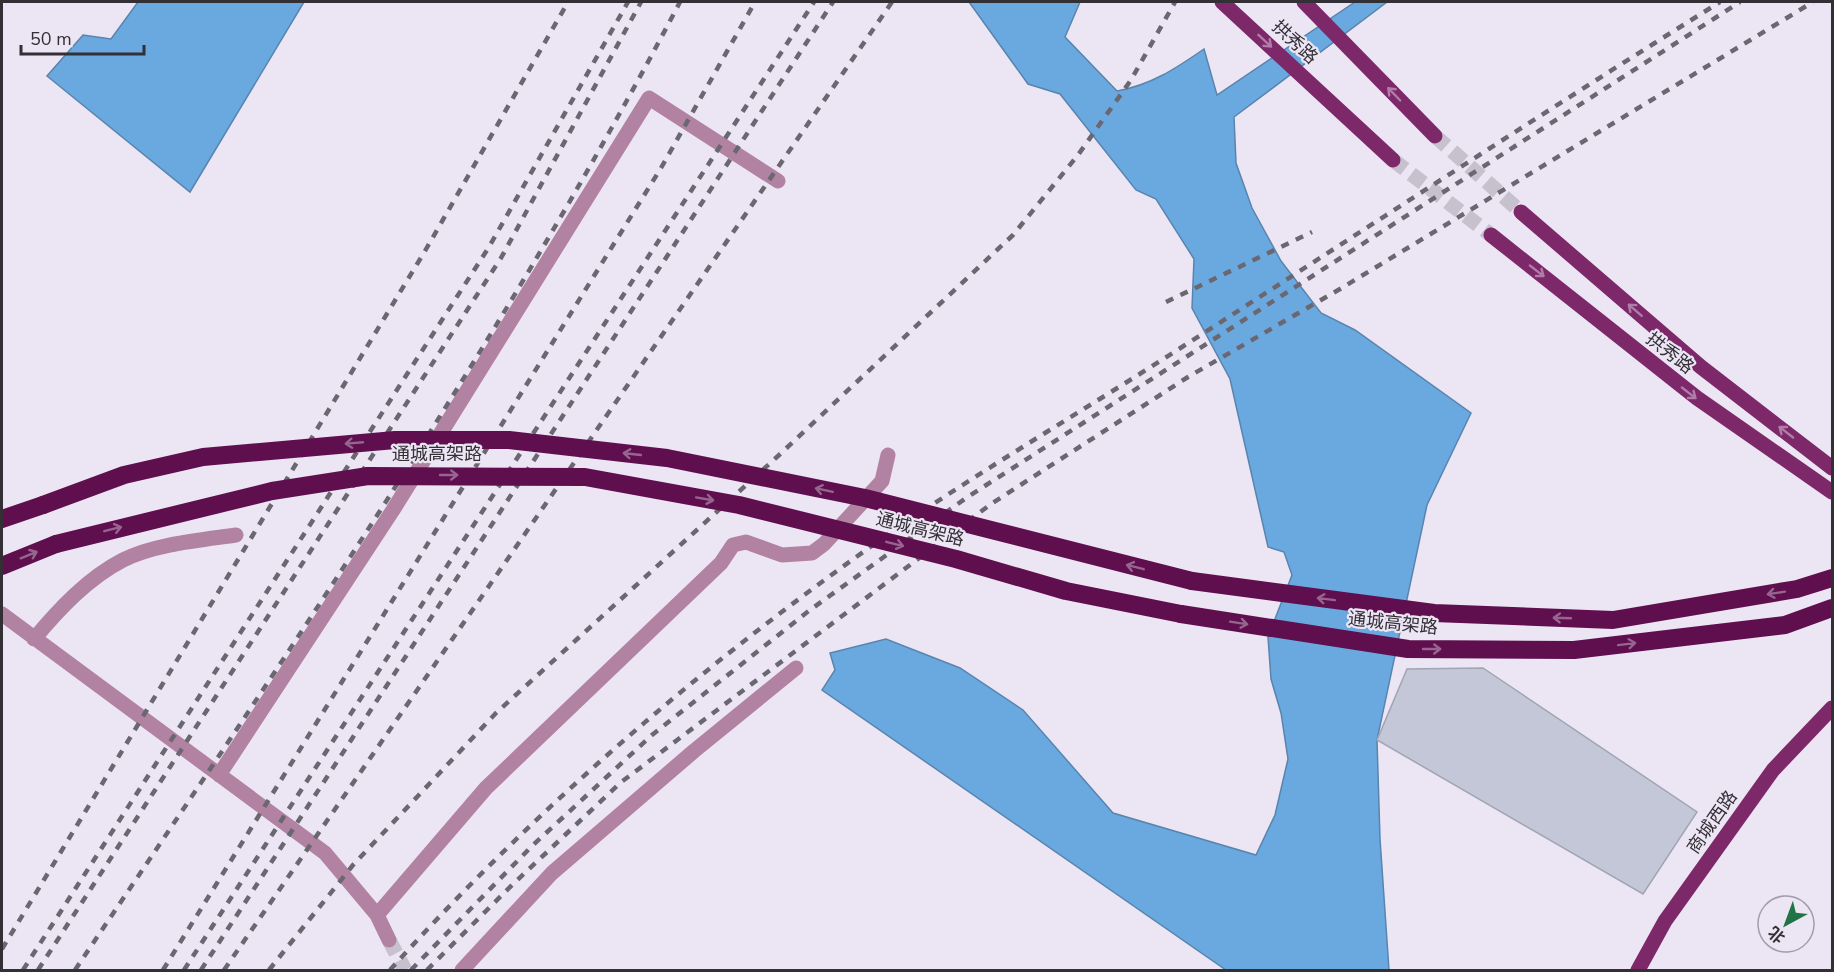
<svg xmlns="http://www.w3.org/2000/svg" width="1834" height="972" viewBox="0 0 1834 972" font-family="'Nunito Sans','Noto Sans SC',sans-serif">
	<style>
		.water { fill: #6aa9e0; stroke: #5984ad; stroke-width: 1.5 }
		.building { fill: #c4c7d7; stroke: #a1a4b3; stroke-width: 1.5 }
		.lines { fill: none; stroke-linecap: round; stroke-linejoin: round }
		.minor-tunnel { stroke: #c7c1ce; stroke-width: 15; stroke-dasharray: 15 8; stroke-linecap: butt }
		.major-tunnel { stroke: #c7c1ce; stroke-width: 15; stroke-dasharray: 15 8; stroke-linecap: butt }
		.minor { stroke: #b282a3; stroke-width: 15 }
		.major { stroke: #7d2869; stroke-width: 15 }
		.highway { stroke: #5f0f4e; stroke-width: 18 }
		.rail { stroke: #6b6770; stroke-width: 4.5; stroke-dasharray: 8 8; stroke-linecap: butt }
		.highway-bridge { stroke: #5f0f4e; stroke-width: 18 }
		.oneway { stroke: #af7da8 }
		.oneway2 { stroke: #976590 }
		.labels { text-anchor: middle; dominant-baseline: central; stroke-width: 4.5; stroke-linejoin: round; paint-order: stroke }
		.street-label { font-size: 18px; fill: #322f35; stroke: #ece5f4 }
	</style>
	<rect width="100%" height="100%" fill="#ece5f4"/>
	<path class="water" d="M138,2h166l-114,190 -143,-116 36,-41 28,4z
		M969,2h111l-15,35 52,54c34,-6 58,-22 87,-42l13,46 138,-93h32l-153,115 2,46 16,45 29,53 40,52 34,17 116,83 -44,92 -50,235 3,99 9,131h-163l-404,-280 13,-20 -5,-17 56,-14 74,29 63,42 90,103 143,42 19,-40 13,-56 -7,-46 -10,-34 -3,-42 24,-62 -8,-23 -16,-5 -38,-168 -38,-71 2,-49 -38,-60 -20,-9 -76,-96 -32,-10z"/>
	<path class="building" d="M1483,668l214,144 -54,82 -266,-154 30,-71z"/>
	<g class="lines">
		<path class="minor-tunnel" d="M389,940l16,30"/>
		<path class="major-tunnel" d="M1435,136l86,76
			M1393,160l98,75"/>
		<path class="minor" d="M2,614l323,239 52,62 12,25
			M34,639c25,-30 54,-61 89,-79 32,-16 78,-20 113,-25
			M219,775l174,-265 256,-412 129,83
			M377,915l109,-127 235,-225 12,-18 13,-3 36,13 30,-2 12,-9 58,-63 6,-26
			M462,970l90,-97 142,-122 102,-83"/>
		<path class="major" d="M1222,2l171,158
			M1304,2l131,134
			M1521,212l180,155 131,101
			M1491,235l206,163 135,94
			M1638,970l27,-49 108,-151 59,-62"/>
		<path class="highway" d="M2,519l41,-14
			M2,566l54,-22
			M1192,581l242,32 179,7 184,-31 35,-11
			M1181,614l227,35 166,1 211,-25 47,-17"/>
		<path class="rail" d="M1166,302l146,-70
			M2,949l423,-698 143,-249
			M23,970l466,-723 139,-245
			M38,970l463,-712 140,-256
			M75,970c212,-315 428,-631 605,-968
			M163,970l498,-802 94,-166
			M184,970l630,-968
			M201,970l632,-968
			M224,970l668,-968
			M269,970l84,-105 143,-152 282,-257 235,-221 65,-80 53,-75 44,-78
			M390,970c134,-149 288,-284 451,-402 109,-80 228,-148 341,-221 179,-115 357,-232 538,-345
			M411,970l121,-124 120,-111 158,-125 156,-112 774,-496
			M427,970l82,-82 111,-105 371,-279 197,-127 152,-88 473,-287"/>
		<path class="highway-bridge" d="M43,505l81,-30 79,-18 192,-17h114l158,18 198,40 327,83
			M56,544l216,-53 96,-15 217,1 154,28 217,54 110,32 115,23"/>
	</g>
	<defs><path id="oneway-shaft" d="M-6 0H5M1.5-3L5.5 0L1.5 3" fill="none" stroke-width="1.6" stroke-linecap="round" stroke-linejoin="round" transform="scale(1.5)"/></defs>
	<g class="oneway">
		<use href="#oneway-shaft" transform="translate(1265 41) rotate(43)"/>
		<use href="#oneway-shaft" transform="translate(1394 94) rotate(-134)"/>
		<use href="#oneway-shaft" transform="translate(1537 271) rotate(38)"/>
		<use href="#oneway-shaft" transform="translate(1635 310) rotate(-139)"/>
		<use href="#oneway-shaft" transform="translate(1689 393) rotate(38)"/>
		<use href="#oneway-shaft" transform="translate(1786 432) rotate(-142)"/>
	</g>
	<g class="oneway2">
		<use href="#oneway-shaft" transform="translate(354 443) rotate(175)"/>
		<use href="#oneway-shaft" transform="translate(632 454) rotate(-174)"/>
		<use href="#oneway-shaft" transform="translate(449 475)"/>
		<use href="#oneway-shaft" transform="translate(824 490) rotate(-168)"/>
		<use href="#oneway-shaft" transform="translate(705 499) rotate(10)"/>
		<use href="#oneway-shaft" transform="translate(113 529) rotate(-14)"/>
		<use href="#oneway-shaft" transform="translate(895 544) rotate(14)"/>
		<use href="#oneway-shaft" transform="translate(29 555) rotate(-22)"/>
		<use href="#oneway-shaft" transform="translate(1135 567) rotate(-166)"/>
		<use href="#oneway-shaft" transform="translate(1776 593) rotate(171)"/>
		<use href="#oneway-shaft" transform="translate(1326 599) rotate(-173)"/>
		<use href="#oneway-shaft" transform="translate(1562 618) rotate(-178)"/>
		<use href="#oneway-shaft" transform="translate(1239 623) rotate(9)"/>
		<use href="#oneway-shaft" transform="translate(1627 644) rotate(-7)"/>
		<use href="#oneway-shaft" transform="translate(1432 649)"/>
	</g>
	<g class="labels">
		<g class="street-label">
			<text transform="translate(1295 42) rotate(43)">拱秀路</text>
			<text transform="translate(1670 353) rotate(38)">拱秀路</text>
			<text x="437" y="454">通城高架路</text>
			<text transform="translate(920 529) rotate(14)">通城高架路</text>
			<text transform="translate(1393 623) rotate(6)">通城高架路</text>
			<text transform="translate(1712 822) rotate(-55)">商城西路</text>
		</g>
	</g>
	<rect width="1834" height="972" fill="none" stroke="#322f35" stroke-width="6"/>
	<g transform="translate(1786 924) rotate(221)"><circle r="28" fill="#ece5f4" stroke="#a29ca8" stroke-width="1.5"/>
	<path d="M0-4.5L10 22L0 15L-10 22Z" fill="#207446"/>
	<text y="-9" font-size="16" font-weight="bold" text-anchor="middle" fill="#322f35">北</text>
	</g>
	<path d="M21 45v9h123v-9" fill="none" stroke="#322f35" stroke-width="3"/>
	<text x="30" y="45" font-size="18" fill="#322f35" stroke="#ece5f4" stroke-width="4.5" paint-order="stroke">50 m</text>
</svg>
